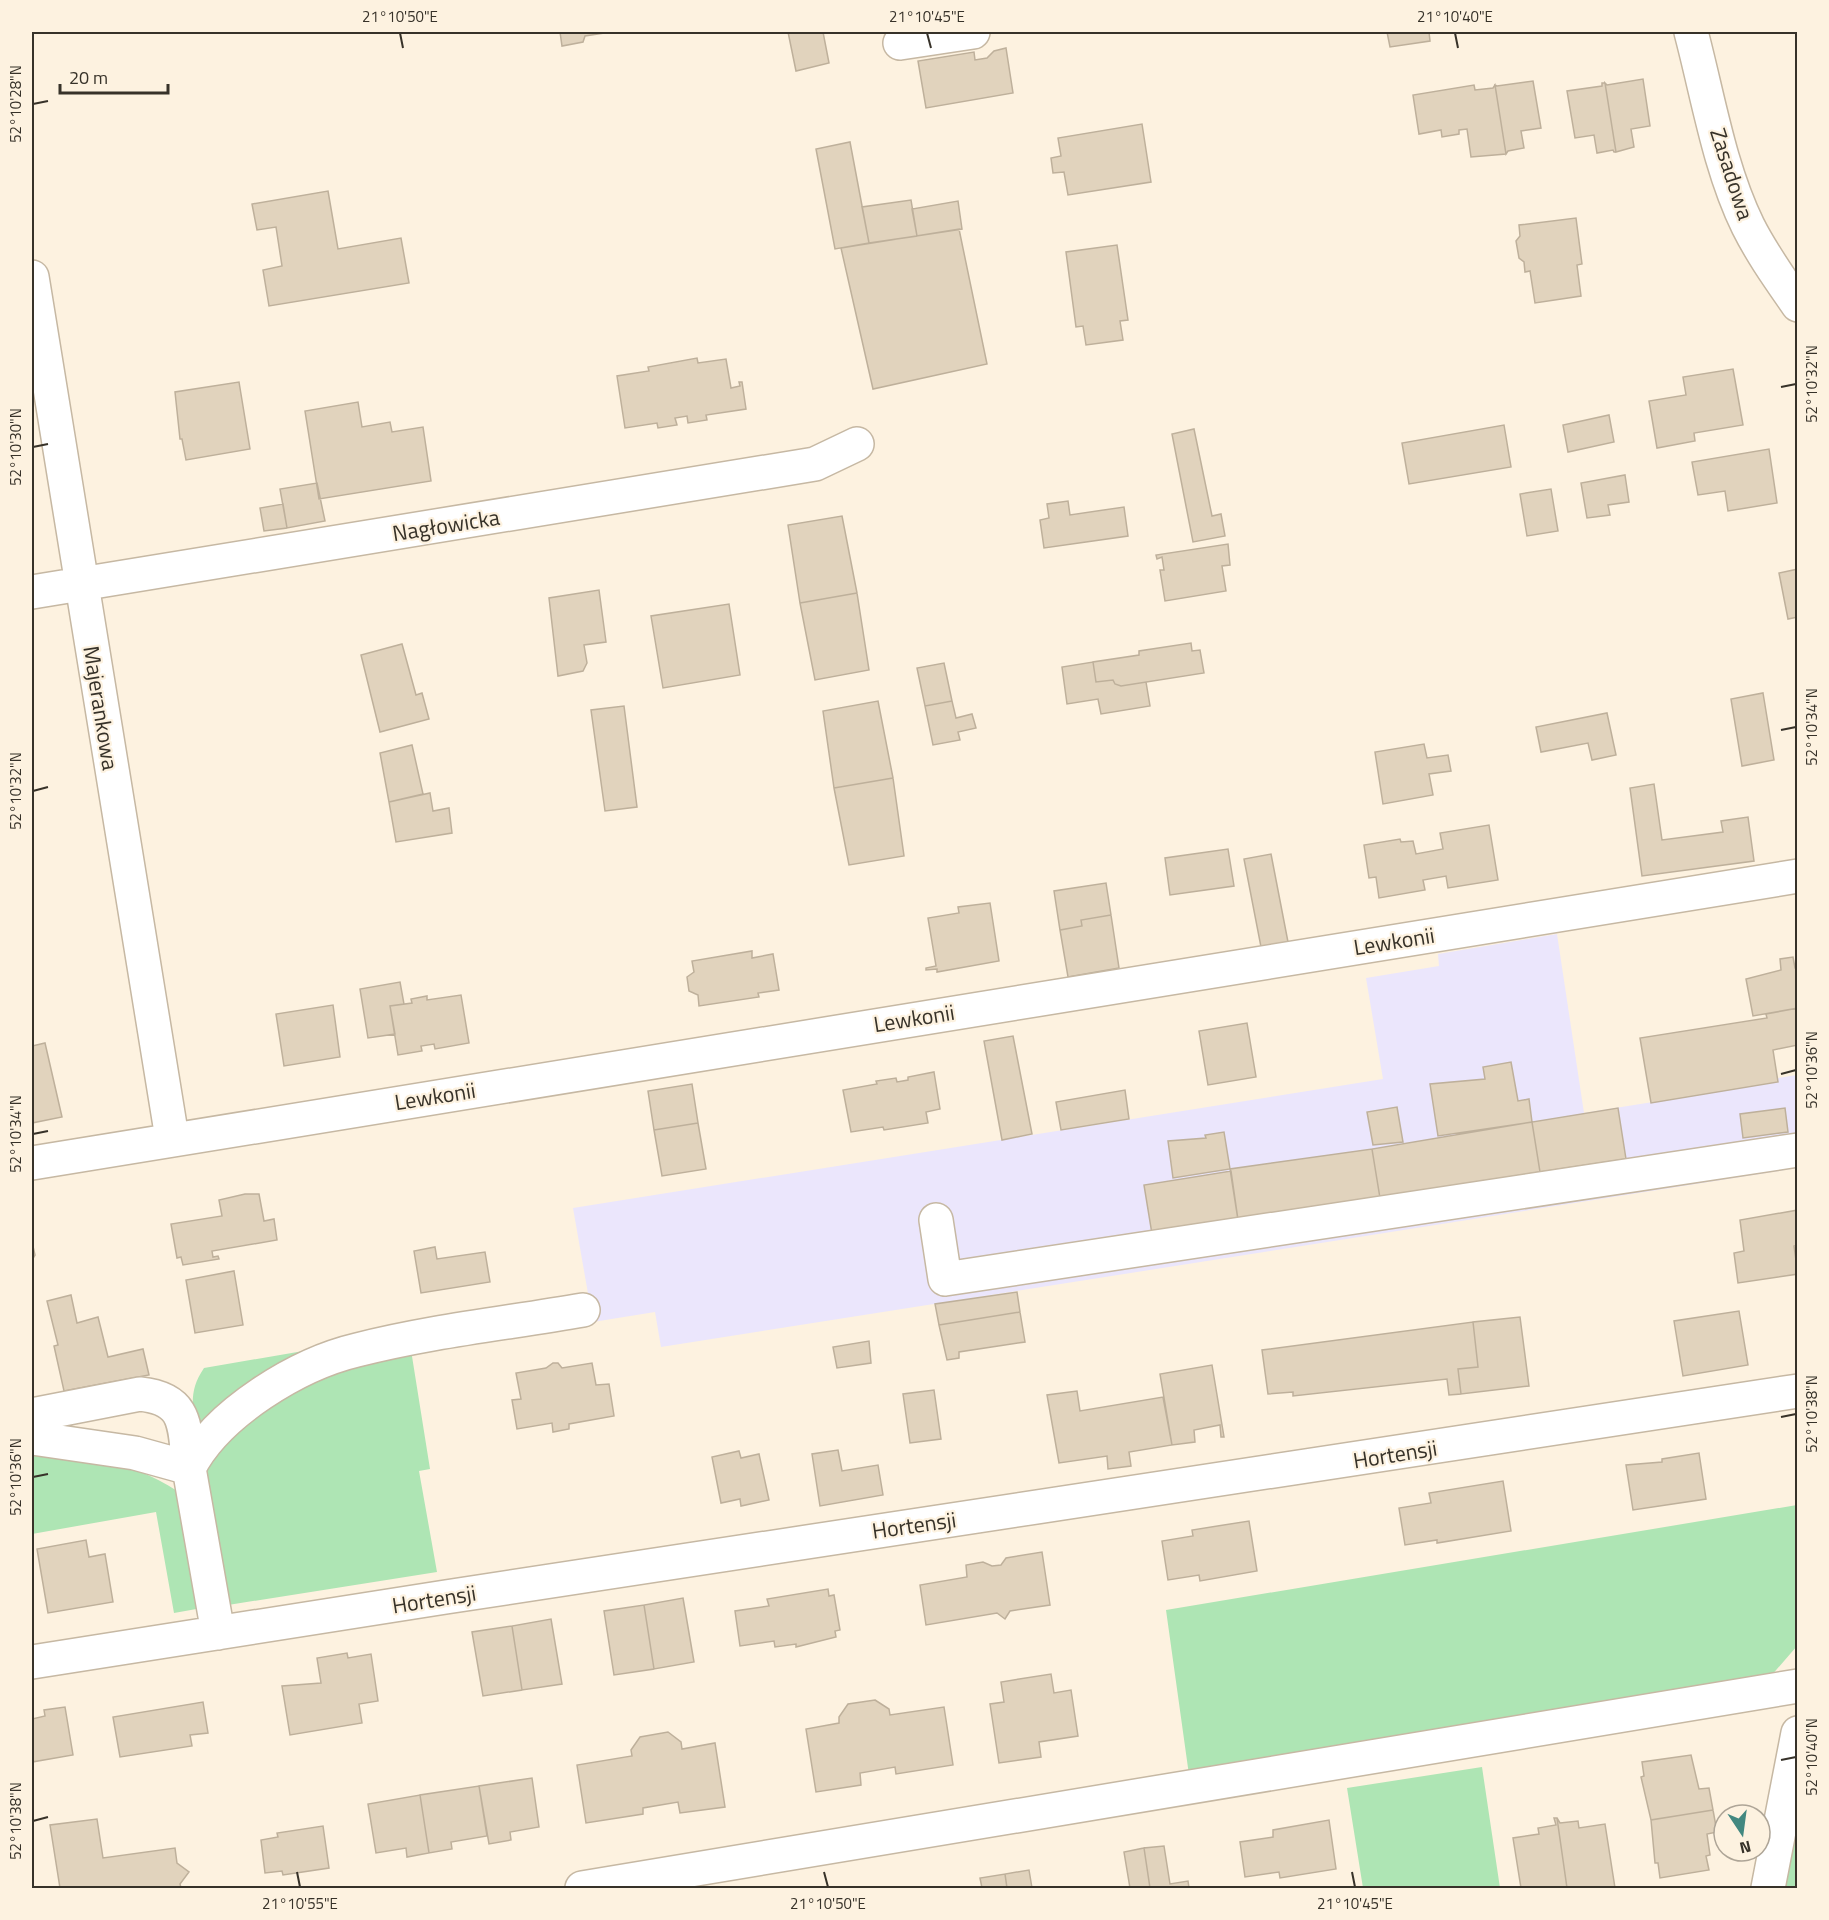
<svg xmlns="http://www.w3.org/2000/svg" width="1829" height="1920" viewBox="0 0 1829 1920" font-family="'Titillium Web',sans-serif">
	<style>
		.commercial { fill: #ebe6fc }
		.green { fill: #aee5b4 }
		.building { fill: #e1d3bd; stroke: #beb09b; stroke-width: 1.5 }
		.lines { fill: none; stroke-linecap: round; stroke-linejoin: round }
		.minor-casing { stroke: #c6b8a3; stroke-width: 36 }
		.minor { stroke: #fff; stroke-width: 33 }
		.ticks { fill: none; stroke: #373229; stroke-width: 2 }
		.labels { text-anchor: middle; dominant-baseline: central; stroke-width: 4.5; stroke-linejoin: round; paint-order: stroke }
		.street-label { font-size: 22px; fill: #373229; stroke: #fdf2e0 }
		.neatline { fill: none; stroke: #373229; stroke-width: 2 }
		.ticks-label { font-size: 15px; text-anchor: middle; fill: #373229 }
	</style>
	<rect width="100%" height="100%" fill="#fdf2e0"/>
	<path class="commercial" d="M1557,934l27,179 194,-31v-4l19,-3v93l-1136,179 -6,-35 -62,10 -20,-114 810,-129 -17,-101 73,-12 -1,-12z"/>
	<path class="green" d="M338,1345l73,5 19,119 -11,2 18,101 -209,33 -35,-194c-1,-18 1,-28 11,-43z
		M32,1446c54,9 108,17 154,51l16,111 -28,5 -18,-101 -124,22z
		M1797,1505v141l-33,38 -575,91 -23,-165z
		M1482,1767l18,121h-137l-16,-100z
		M1797,1819v69h-13z"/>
	<path class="building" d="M560,32h51l-26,4 -2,6 -21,4z
		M788,32h35l6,31 -33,8z
		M1387,32h42l1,9 -40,6z
		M1006,48l7,45 -87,15 -8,-47 56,-9 1,8 12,-2 7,-7z
		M1643,79l7,47 -19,3 3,18 -18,5 -11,-69 2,2z
		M1533,81l8,47 -20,3 3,17 -16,3 -2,3 -11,-69 2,1z
		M1602,83h3l11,69h-2l-1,-2 -16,3 -3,-18 -19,3 -8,-47 35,-5z
		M1474,85l1,5 18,-2 2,-3 11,69 -35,3 -4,-28 -8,1v4l-17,3 -1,-7 -22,4 -6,-39z
		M1142,124l9,58 -83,13 -4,-23 -11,1 -2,-15 10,-2 -3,-18z
		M850,142l19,101 -34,6 -19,-100z
		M328,191l10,58 63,-11 8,45 -140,23 -6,-36 19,-4 -6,-39 -19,3 -5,-26z
		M911,200l6,36 -48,7 -7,-36z
		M958,201l4,28 -45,7 -5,-27z
		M1576,218l6,46 -5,1 4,31 -46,7 -5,-32 -5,1 -1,-10 -5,-4 -3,-17 4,-5 -1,-11z
		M959,229l28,135 -114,25 -32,-141z
		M1117,245l11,75 -8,1 3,19 -37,5 -3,-19 -7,1 -10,-75z
		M697,358l1,5 28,-4 5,29 9,-2 -1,-4h3l4,27 -40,6 1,5 -19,3 -1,-7 -12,2 2,7 -19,3 -1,-5 -32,5 -8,-52 32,-5 -1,-4z
		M1733,369l10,56 -49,8 1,8 -38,7 -8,-47 37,-6 -3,-18z
		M239,382l11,67 -64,11 -4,-21h-2l-5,-47z
		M358,402l4,25 28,-5 2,10 31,-5 8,54 -112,18 -14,-88z
		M1609,415l5,27 -46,10 -5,-27z
		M1504,425l7,42 -102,17 -7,-41z
		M1194,429l18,87 9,-2 4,22 -32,6 -21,-108z
		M1769,449l8,54 -49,8 -3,-20 -27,4 -6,-33z
		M1625,475l4,27 -21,3 2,10 -23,3 -6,-35z
		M317,483l8,38 -38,7 -7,-39z
		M1551,489l7,42 -31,5 -7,-42z
		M1068,501l2,14 54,-8 4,29 -84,12 -4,-28 9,-2 -2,-14z
		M283,504l4,24 -23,3 -4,-23z
		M842,516l15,77 -57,10 -12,-78z
		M1228,544l2,21 -8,1 4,25 -61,10 -5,-31h4l-2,-13 -5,2 -1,-4z
		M1798,569v48l-10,2 -9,-46z
		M599,590l7,52 -22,3 3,18 -4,8 -25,5 -9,-78z
		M857,593l12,77 -54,10 -15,-77z
		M729,604l11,71 -77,13 -12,-72z
		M1191,643l1,8 8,-1 4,23 -83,13 -6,-2 -2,-4 -17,2 -3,-20 46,-7v-4z
		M402,644l14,51 6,-2 7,26 -49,13 -19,-77z
		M1093,662l3,20 17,-2 2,4 6,2 25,-4 4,24 -49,8 -3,-15 -31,5 -5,-37z
		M944,663l8,38 -27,5 -8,-38z
		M1763,693l11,67 -32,6 -11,-67z
		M878,701l15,77 -59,10 -11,-77z
		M952,701l4,17 16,-4 4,14 -18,4 2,8 -27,5 -8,-39z
		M624,706l13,101 -32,4 -14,-101z
		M1607,713l9,42 -24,5 -4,-17 -47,9 -5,-25z
		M1424,744l3,14 21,-3 3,16 -22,3 4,21 -50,9 -8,-52z
		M412,745l11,49 -34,8 -9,-49z
		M893,778l11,78 -55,9 -15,-77z
		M1654,784l8,56 61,-8 -2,-11 27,-4 6,44 -112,15 -12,-88z
		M430,793l3,18 16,-3 3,25 -56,9 -7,-40z
		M1489,825l9,55 -50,8 -2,-12 -23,4 2,10 -46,8 -3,-21 -7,1 -5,-33 36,-6 1,3 12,-1 3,13 27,-5 -3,-16z
		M1228,849l6,37 -64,9 -5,-37z
		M1271,854l17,88 -27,5 -17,-88z
		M1106,883l5,32 -30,5 1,6 -22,4 -6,-39z
		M990,903l9,58 -62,11v-3l-11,1v-2l10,-2 -8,-48 31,-5 -1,-6z
		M1111,915l8,53 -51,9 -8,-47 22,-4 -1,-6z
		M752,951v7l21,-4 6,36 -21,3 1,4 -60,9 -1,-11 -9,-4 -2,-14 7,-5 -2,-11z
		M1793,957l2,11h3v40l-45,8 -7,-37 35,-9 -1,-11z
		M400,982l4,22 -14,2 5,28 -27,4 -8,-49z
		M461,995l8,48 -34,6 -1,-5 -13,2 1,5 -24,4 -8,-49 22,-3 -1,-4 16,-3v4z
		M333,1005l7,52 -56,9 -8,-52z
		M1798,1008v37l-25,5 5,32 -127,21 -11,-65 127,-20 -1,-4z
		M1247,1023l9,54 -48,8 -9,-54z
		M1013,1036l19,98 -30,6 -18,-99z
		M45,1043l17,74 -30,6v-77z
		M1511,1062l7,39 11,-2 3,23 -94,14 -8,-52 55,-5 -2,-12z
		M934,1072l6,37 -14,3 2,11 -44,7 -1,-3 -32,5 -8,-42 34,-6 -1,-3 20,-3 1,4 11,-2v-3z
		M692,1084l6,39 -44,7 -6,-39z
		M1125,1090l4,29 -68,11 -5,-28z
		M1397,1107l6,35 -30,3 -6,-33z
		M1618,1108l8,51 -86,13 -8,-50z
		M1785,1108l3,24 -45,6 -3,-24z
		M1532,1122l8,50 -160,26 -8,-49z
		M698,1123l8,46 -44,7 -8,-46z
		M1224,1132l6,37 -57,9 -5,-37 38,-3 -1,-3z
		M1372,1149l8,49 -142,22 -8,-51z
		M1231,1171l7,49 -86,14 -8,-49z
		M245,1194h14l5,27 10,-2 3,21 -65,11 1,6 5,-1 1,3 -36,6 -2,-8 -4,1 -6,-34 51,-8 -3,-16z
		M1798,1210v35l-4,1 4,28 -60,9 -4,-30 10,-2 -4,-31z
		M32,1242l3,13 -3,5z
		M435,1247l2,12 48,-7 5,30 -69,11 -7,-42z
		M234,1271l9,54 -48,8 -9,-53z
		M1017,1292l3,20 -81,13 -4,-21z
		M71,1295l6,28 21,-6 10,40 35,-8 6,26 -85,16 -10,-45 4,-1 -11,-44z
		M1739,1311l9,54 -65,11 -9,-55z
		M1020,1312l5,30 -66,10v6l-12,2 -8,-35z
		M1520,1317l9,69 -68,8 -3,-25 20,-2 -5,-45z
		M1473,1322l5,45 -20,2 3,25 -12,1 -2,-16 -154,17v-4l-25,2 -6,-44z
		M869,1341l2,22 -34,5 -4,-21z
		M553,1363h5l4,5 30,-5 4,22 13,-1 5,32 -45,8v5l-16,3 -1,-9 -35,6 -5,-29 9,-1 -5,-26 30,-5z
		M1212,1365l12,72h-3l-1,-12 -26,5 1,12 -23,3 -12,-71z
		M934,1390l7,49 -31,4 -7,-49z
		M1077,1391l3,20 83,-14 9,48 -43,7 2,14 -23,3 -1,-13 -48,7 -12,-68z
		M838,1450l4,21 36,-6 5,30 -63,11 -8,-52z
		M739,1451l2,7 18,-4 10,46 -28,6 -1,-7 -19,4 -9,-46z
		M1699,1453l7,46 -73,11 -7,-45 36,-3v-3z
		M1503,1481l8,50 -74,12v-3l-32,5 -6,-37 32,-5 -2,-10z
		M1249,1521l8,50 -57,10 -1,-6 -31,5 -6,-39 31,-5 -1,-6z
		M86,1540l3,17 16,-3 8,48 -65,11 -11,-64z
		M1042,1552l8,53 -40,6 -5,8 -8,-6 -71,12 -6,-40 47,-8 -1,-12 17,-3 9,4 9,-1 5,-7z
		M828,1589l1,7 5,-1 6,35 -5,1 1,6 -40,10v-3l-21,3 -1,-6 -34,5 -5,-35 34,-5 -2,-7z
		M683,1598l11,64 -40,7 -10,-64z
		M644,1605l10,64 -40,6 -10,-64z
		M551,1619l11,65 -40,6 -10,-64z
		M512,1626l10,64 -39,6 -11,-64z
		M347,1653l1,5 23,-4 7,47 -19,3 3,19 -72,12 -8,-49 39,-3 -4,-25z
		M1051,1674l3,19 17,-3 7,46 -39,6 2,15 -42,6 -9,-59 14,-2 -3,-20z
		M875,1700l14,9 1,6 54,-8 9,58 -57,9 -1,-7 -35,6 1,12 -45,7 -10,-63 33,-6v-6l9,-13z
		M203,1702l5,31 -18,2 2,11 -72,11 -7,-40z
		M65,1707l8,48 -41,7v-43l13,-3 -1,-6z
		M668,1732l13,10 1,7 33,-6 10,64 -45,6 -2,-11 -35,6v6l-57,9 -9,-58 55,-9 -1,-6 9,-13z
		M1691,1755l8,34 10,-1 4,22 -62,10 -10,-43 3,-1 -2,-14z
		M532,1778l7,49 -29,5 1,8 -22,4 -10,-58z
		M479,1786l8,50 -36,6 1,7 -23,4 -9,-58z
		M420,1795l9,58 -22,4 -1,-9 -30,5 -8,-49z
		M1713,1810l4,22 -10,2 3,21 -4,1 3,14 -49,8 -2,-15h-3l-4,-43z
		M1554,1818h3l10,70h-46l-8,-50 26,-4 -1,-6 18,-3z
		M1557,1818l3,5 18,-2 1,7 26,-4 10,64h-48z
		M97,1819l6,39 72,-10 2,15 12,9 -9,12 1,4h-121l-10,-63z
		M1329,1820l7,49 -56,9 -1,-6 -34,5 -5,-35 33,-5v-7z
		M323,1826l6,42 -46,7 -1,-4 -17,2 -4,-33 17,-3 -1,-4z
		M1164,1846l6,38 18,-3 1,7h-39l-6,-40z
		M1144,1848l6,40h-20l-6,-36z
		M1029,1870l3,18h-25l-2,-14z
		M1005,1874l2,14h-25l-2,-10z"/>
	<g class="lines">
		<g class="minor-casing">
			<path id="minor" d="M1691,32c17,64 28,135 57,194 14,28 32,53 50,79
				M900,43l73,-11
				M32,277l140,861
				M32,592l783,-128 42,-20
				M32,1163l1766,-287
				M936,1220l9,59 853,-129
				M32,1415l108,-21c49,5 44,33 49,74
				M32,1438l103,15 54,15 29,165
				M189,1468c28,-55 109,-104 168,-118 74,-19 151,-27 226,-40
				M32,1662c588,-94 1177,-180 1766,-271
				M582,1888l1216,-202
				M1768,1888l30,-155"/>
		</g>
		<use href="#minor" class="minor"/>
	</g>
	<path class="ticks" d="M400,33l3,15M927,33l4,15M1455,33l3,15M33,104l15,-3M1781,387l15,-3M33,447l15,-3M1781,730l15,-3M33,791l15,-4M1781,1074l15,-4M33,1134l15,-3M1781,1417l15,-3M33,1477l15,-3M1781,1760l15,-3M33,1821l15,-4M297,1872l3,15M824,1872l4,15M1352,1872l3,15"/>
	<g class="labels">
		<g class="street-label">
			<text transform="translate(1732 174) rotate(72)">Zasadowa</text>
			<text transform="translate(446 525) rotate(-9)">Nagłowicka</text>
			<text transform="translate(101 708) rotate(81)">Majerankowa</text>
			<text transform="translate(1394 941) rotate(-9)">Lewkonii</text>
			<text transform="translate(914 1018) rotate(-9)">Lewkonii</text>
			<text transform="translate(435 1096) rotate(-9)">Lewkonii</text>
			<text transform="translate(1395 1454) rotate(-9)">Hortensji</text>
			<text transform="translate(914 1525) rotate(-8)">Hortensji</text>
			<text transform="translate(434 1599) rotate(-9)">Hortensji</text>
		</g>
	</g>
	<rect width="1829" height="1920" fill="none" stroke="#fdf2e0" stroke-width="66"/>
	<g transform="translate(1742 1833) rotate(167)"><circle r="28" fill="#fdf2e0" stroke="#aea597" stroke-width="1.5"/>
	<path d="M0-4.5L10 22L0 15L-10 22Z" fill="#428880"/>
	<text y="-9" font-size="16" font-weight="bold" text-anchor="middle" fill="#373229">N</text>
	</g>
	<path d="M60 84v9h108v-9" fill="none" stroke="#373229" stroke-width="3"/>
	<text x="69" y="84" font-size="18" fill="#373229" stroke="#fdf2e0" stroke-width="4.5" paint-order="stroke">20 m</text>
	<rect x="33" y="33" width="1763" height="1854" class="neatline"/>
	<g class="ticks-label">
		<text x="400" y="22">21°10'50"E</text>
		<text x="927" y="22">21°10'45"E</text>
		<text x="1455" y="22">21°10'40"E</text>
		<text transform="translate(16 104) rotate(-90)" y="5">52°10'28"N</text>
		<text transform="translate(1812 384) rotate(-90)" y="5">52°10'32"N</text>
		<text transform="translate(16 447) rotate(-90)" y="5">52°10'30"N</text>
		<text transform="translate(1812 727) rotate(-90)" y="5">52°10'34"N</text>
		<text transform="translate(16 791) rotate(-90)" y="5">52°10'32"N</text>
		<text transform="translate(1812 1070) rotate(-90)" y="5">52°10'36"N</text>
		<text transform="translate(16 1134) rotate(-90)" y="5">52°10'34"N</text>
		<text transform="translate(1812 1414) rotate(-90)" y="5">52°10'38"N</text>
		<text transform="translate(16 1477) rotate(-90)" y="5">52°10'36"N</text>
		<text transform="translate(1812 1757) rotate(-90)" y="5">52°10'40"N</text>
		<text transform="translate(16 1821) rotate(-90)" y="5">52°10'38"N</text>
		<text x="300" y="1909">21°10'55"E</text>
		<text x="828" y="1909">21°10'50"E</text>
		<text x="1355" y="1909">21°10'45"E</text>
	</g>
</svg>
